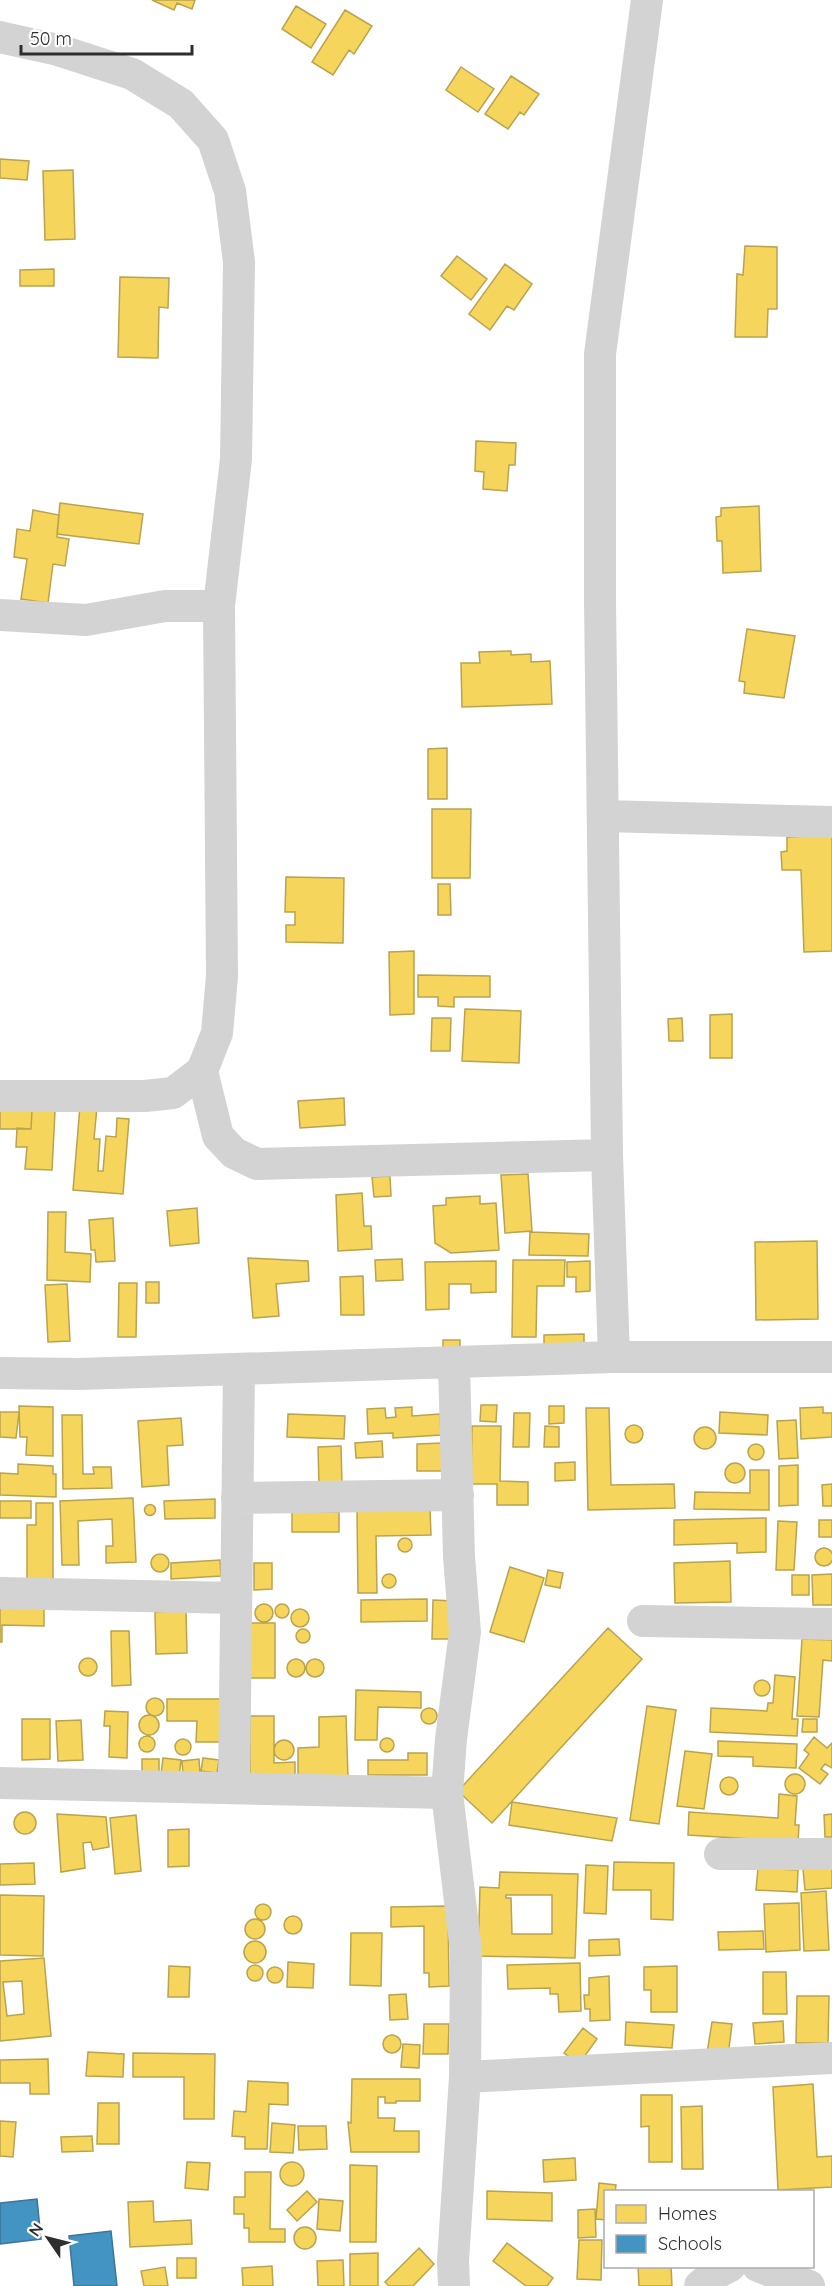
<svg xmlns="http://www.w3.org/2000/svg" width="832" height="2286" viewBox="0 0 832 2286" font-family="Quicksand,sans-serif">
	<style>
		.homes { fill: #f6d55c; stroke: #baa34e; stroke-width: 1.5; fill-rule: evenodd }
		.schools { fill: #4393c3; stroke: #3d7596; stroke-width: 1.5 }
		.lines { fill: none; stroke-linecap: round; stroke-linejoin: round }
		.minor { stroke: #d3d3d3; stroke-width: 32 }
	</style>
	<rect width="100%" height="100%" fill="#fff"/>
	<path class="homes" d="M152,0h43l-3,9 -15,-6 -3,7z
		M296,6l30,18 -15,24 -29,-19z
		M345,10l27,16 -18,28 -5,-4 -16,25 -21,-13z
		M461,67l33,22 -16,23 -32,-22z
		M511,76l28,18 -15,21 -4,-3 -12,17 -23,-15z
		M0,159l29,2 -2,19 -27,-2z
		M73,170l2,69 -30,1 -2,-69z
		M745,246l32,1v62h-9l-1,28h-32l2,-63 6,1z
		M457,256l30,23 -16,21 -30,-24z
		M505,264l27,20 -18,26 -7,-4 -17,24 -21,-16z
		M54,269v17h-34v-16z
		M120,277l49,1 -1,30 -9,-1 -1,51 -40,-1z
		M476,441l40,2 -1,22h-6l-2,26 -24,-2 1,-17 -9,-1z
		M60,503l83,11 -4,30 -82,-10z
		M759,506l2,65 -38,2 -1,-32h-5l-1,-24 5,-1v-8z
		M33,510l26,5 -2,22 12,2 -4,27 -12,-2 -5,39 -27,-4 6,-40 -13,-2 3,-28 13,2z
		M747,629l48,7 -11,62 -40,-5 1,-11 -6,-1z
		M511,651v4l20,-1v8l19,-1 2,43 -90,3 -1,-44h19l-1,-11z
		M447,748v51h-19v-50z
		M432,809h39l-1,69h-38z
		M832,835v116l-28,1 -3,-82h-19l-1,-18 6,-1v-14z
		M286,877l58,1 -1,65 -57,-1v-17h9v-13h-10z
		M438,884h12l1,31h-13z
		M414,951v63l-24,1 -1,-63z
		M418,975l72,1v21h-36v10l-16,-1v-9h-20z
		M465,1009l56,2 -2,52 -57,-2z
		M732,1014v44h-22v-43z
		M432,1018h19l-1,33h-19z
		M682,1018l1,23h-14l-1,-22z
		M344,1098l1,27 -45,3 -2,-27z
		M80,1106l17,1 -3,32h6l-2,32h5l3,-35 10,1 1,-19 12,1 -6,75 -50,-4z
		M32,1110l-1,19h-31v-18z
		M32,1110l23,1 -3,59 -27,-1 2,-22h-11l1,-19 14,1z
		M528,1174l4,57 -27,2 -4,-58z
		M390,1176l1,20 -17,1 -2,-20z
		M362,1193l2,33h7l1,23 -34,2 -2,-56z
		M480,1196v8l16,-1 3,47 -48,3 -16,-10 -2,-37 13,-1v-7z
		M197,1208l2,35 -29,3 -3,-35z
		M48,1212h18l-1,40 26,2 -1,28 -43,-2z
		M113,1218l2,43 -19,1 -1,-12h-4l-2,-30z
		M530,1232l59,2 -1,22 -59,-1z
		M817,1241l1,78 -62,1 -1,-78z
		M248,1258l60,3 1,20 -33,3 3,32 -26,2z
		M402,1259l1,21 -27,1 -1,-21z
		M513,1260h52l-1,26h-27l-1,51h-24z
		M496,1261v31l-25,1v-9h-22v25l-23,1 -1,-48z
		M590,1261v30l-14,1v-15h-9v-15z
		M363,1276l1,39h-23l-1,-38z
		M146,1282h13v21h-13z
		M119,1283h18l-1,54h-18z
		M67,1284l3,57 -22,1 -3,-57z
		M584,1334v17l-40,1v-17z
		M443,1340h17v16h-17z
		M481,1405h16l-1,17 -16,-1z
		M19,1406l34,1v49l-27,-1 1,-18h-7z
		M549,1406h15v17l-15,1z
		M412,1407v9l28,-2 1,21 -48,3v-5l-25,1 -1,-25 18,-1 1,10 10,-1 -1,-9z
		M823,1407v6h9v24l-31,2 -1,-31z
		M586,1408h23l2,77 63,-1 1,24 -87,2z
		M0,1412h19l-3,26 -16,-1z
		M720,1412l48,3 -1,20 -48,-2z
		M514,1413h16l-1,34h-16z
		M288,1414l57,2 -1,23 -57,-2z
		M62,1415h20l1,59h11l-1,-7h18l1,21 -49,1z
		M181,1418l2,27 -16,1 2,39 -27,2 -4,-66z
		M796,1420l2,38 -19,1 -2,-38z
		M625 1434a9 9 0 1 1 18 0a9 9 0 1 1-18 0Z
		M472,1426h29l-1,55 28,1v23h-31v-21h-26z
		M545,1426l14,1v20h-15z
		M694 1438a11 11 0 1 1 22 0a11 11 0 1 1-22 0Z
		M382,1441l1,16 -27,1 -1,-15z
		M442,1443v28h-25v-27z
		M748 1452a8 8 0 1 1 16 0a8 8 0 1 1-16 0Z
		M341,1446l1,38 -23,1 -1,-38z
		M575,1462v18l-20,1v-18z
		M725 1473a10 10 0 1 1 20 0a10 10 0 1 1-20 0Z
		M18,1464l35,2v8h3v23l-56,-2v-22l18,1z
		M798,1465v40l-19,1v-40z
		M750,1470h19v40l-75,-1 1,-17 55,1z
		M832,1484v22h-9l-1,-21z
		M133,1498l3,64 -30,1v-17h7l-1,-27 -34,2 1,44h-17l-2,-64z
		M215,1499v19l-50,1 -1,-18z
		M0,1501h31v17h-31z
		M36,1503h17v77h-26v-55h9z
		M144.5 1510a5.5 5.5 0 1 1 11 0a5.5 5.5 0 1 1-11 0Z
		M430,1509l1,26 -55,1 1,57h-19l-1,-82z
		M292,1512h47v20h-47z
		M766,1518v34l-29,1v-10l-63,2v-25z
		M819,1520h13v17h-13z
		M778,1521l19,1 -3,48h-18z
		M398 1545a7 7 0 1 1 14 0a7 7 0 1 1-14 0Z
		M815 1557a9 9 0 1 1 18 0a9 9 0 1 1-18 0Z
		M151 1563a9 9 0 1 1 18 0a9 9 0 1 1-18 0Z
		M220,1560l1,16 -50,3v-16z
		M730,1561l1,41 -56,1 -1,-40z
		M254,1563h18v26l-18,1z
		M510,1567l34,11 -20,64 -34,-10z
		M548,1570l15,3 -3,15 -15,-3z
		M382 1581a7 7 0 1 1 14 0a7 7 0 1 1-14 0Z
		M832,1574v31h-19l-1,-30z
		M792,1575h17v20h-17z
		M427,1599v22l-66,1v-22z
		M433,1600l21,1v38h-22z
		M275 1611a7 7 0 1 1 14 0a7 7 0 1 1-14 0Z
		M255 1613a9 9 0 1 1 18 0a9 9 0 1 1-18 0Z
		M0,1605h44v21l-42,-1v17h-2z
		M291 1618a9 9 0 1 1 18 0a9 9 0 1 1-18 0Z
		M186,1610l1,43 -31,1 -1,-42z
		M250,1623h25v55h-25z
		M608,1628l34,31 -150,164 -34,-32z
		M296 1636a7 7 0 1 1 14 0a7 7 0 1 1-14 0Z
		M111,1631h18l2,54 -19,1z
		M802,1639l30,1v21l-9,-1 -4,57 -22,-1z
		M79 1667a9 9 0 1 1 18 0a9 9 0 1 1-18 0Z
		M287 1668a9 9 0 1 1 18 0a9 9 0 1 1-18 0Z
		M306 1668a9 9 0 1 1 18 0a9 9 0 1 1-18 0Z
		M775,1675l20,2 -3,42h6l-1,17 -87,-4 1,-24 56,3 1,-8h5z
		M754 1688a8 8 0 1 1 16 0a8 8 0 1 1-16 0Z
		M356,1690l65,2v16l-43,-1 -1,33h-22z
		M146 1707a9 9 0 1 1 18 0a9 9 0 1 1-18 0Z
		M167,1699h55v43h-26l1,-21h-30z
		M647,1706l29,4 -17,114 -29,-4z
		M421 1716a8 8 0 1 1 16 0a8 8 0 1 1-16 0Z
		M105,1711l23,1 -1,46 -18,-1 1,-31h-6z
		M139 1725a10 10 0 1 1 20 0a10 10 0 1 1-20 0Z
		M250,1716h24v47l21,-1v13h-45z
		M346,1716l2,61 -50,1v-30l21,-1v-30z
		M22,1719h28v40l-28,1z
		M803,1719h14v13h-15z
		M81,1720l2,40 -25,1 -2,-40z
		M139 1744a8 8 0 1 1 16 0a8 8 0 1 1-16 0Z
		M814,1737l13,11 5,-5v25l-7,-4 -4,5 7,5 -8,10 -21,-16 10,-14 -5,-4z
		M380 1745a7 7 0 1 1 14 0a7 7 0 1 1-14 0Z
		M175 1747a8 8 0 1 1 16 0a8 8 0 1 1-16 0Z
		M274 1750a10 10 0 1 1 20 0a10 10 0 1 1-20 0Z
		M718,1741l79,3 -1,24 -43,-2v-9l-35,-1z
		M685,1751l27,3 -8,55 -27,-3z
		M408,1753h19v22h-59v-15h40z
		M163,1758l18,2 -2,17 -18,-3z
		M203,1758l16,2 -2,13 -16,-2z
		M142,1759h17v13h-17z
		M199,1759l1,15 -17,1 -1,-14z
		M785 1784a10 10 0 1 1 20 0a10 10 0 1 1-20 0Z
		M720 1786a9 9 0 1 1 18 0a9 9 0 1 1-18 0Z
		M779,1794l18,2 -2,29h4l-1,17 -110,-7 1,-23 89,6z
		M512,1802l105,16 -5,23 -103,-16z
		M14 1823a11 11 0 1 1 22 0a11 11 0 1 1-22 0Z
		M57,1814l49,3 3,30 -16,3 -2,-8 -8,1 2,25 -24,4z
		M832,1814v23h-7l-1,-22z
		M136,1815l5,56 -26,3 -5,-56z
		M189,1829v37l-21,1v-37z
		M614,1862l60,1 -1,57 -22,-1v-29h-38z
		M34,1863l1,21 -35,1v-21z
		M586,1865l22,1 -2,48 -22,-1z
		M832,1866v22l-27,2 -2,-21z
		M758,1868l40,2 -1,22 -41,-2z
		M500,1872l78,2 -3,84 -97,-2 2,-69 19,1zM506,1895h46v39h-40l-1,-36h-5z
		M826,1891l3,59 -25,1 -3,-58z
		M0,1895l44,1 -1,60 -43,-1z
		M799,1903l1,47 -34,2 -2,-48z
		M255 1912a8 8 0 1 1 16 0a8 8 0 1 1-16 0Z
		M448,1906l1,80 -20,1v-14h-5v-47l-33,1v-20z
		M284 1925a9 9 0 1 1 18 0a9 9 0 1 1-18 0Z
		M245 1929a10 10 0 1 1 20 0a10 10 0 1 1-20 0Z
		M763,1931l1,18 -45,1 -1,-18z
		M351,1933h31l-1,53 -31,-1z
		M619,1939l1,16 -31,1v-16z
		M244 1952a11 11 0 1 1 22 0a11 11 0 1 1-22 0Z
		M44,1958l7,78 -51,5v-80zM22,1981l2,33 -17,2 -4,-34z
		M288,1962l26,2 -1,24 -26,-1z
		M580,1963l1,48 -22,1 -1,-18h-8v-6l-42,1 -1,-24z
		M247 1973a8 8 0 1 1 16 0a8 8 0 1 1-16 0Z
		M169,1966l21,1 -1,30h-21z
		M677,1966v46h-26v-22h-7v-23z
		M267 1975a8 8 0 1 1 16 0a8 8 0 1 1-16 0Z
		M763,1972h23l1,42h-24z
		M609,1976l1,44 -20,1v-12h-5l-1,-14h5v-17z
		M406,1994l2,25 -18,1 -1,-25z
		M797,1996h32l-1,47h-32z
		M783,2021l1,21 -29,2 -2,-21z
		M626,2022l48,3 -2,23 -47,-3z
		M712,2022l20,2 -4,32 -21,-3z
		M424,2024h25l-1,30h-25z
		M583,2028l14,11 -18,25 -15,-11z
		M383 2044a9 9 0 1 1 18 0a9 9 0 1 1-18 0Z
		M403,2044l17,1 -1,23 -18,-1z
		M88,2052l36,2 -1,23 -37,-1z
		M133,2053l82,1 -1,65h-30v-42h-51z
		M48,2059l1,35h-19v-11h-30v-23z
		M352,2079h68v22h-24v2h-11v-6h-7v21h17l-1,13h25v21h-68l-3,-30 3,1z
		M248,2081l40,2v22l-19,-1 -2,45h-22v-12l-13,-1 2,-25 12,1z
		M813,2084l4,73 15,-1v31l-54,3 -5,-103z
		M641,2095h31v67h-23v-36l-8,1z
		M98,2103h21v41h-22z
		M702,2106l1,63h-21l-1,-62z
		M0,2121l16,1 -3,35 -13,-1z
		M272,2123l23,2 -2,28 -23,-1z
		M298,2126h28l1,23 -28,1z
		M92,2136l1,15 -31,1 -1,-15z
		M575,2158l1,22 -32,2 -1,-22z
		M187,2162l23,1 -2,27 -23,-2z
		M280 2174a12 12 0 1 1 24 0a12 12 0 1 1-24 0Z
		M350,2165l27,1 -1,76h-26z
		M245,2172h26l-1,57h15v13h-36v-14h-5v-14h-10v-17h11z
		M599,2183l17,2 -1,7h-9v28l-10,-1z
		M307,2191l10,11 -20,19 -10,-11z
		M487,2191l65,2v28l-65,-2z
		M319,2199l24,2 -3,30 -23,-2z
		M153,2201l1,21 37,-2 1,24 -62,3 -2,-45z
		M595,2209l1,28 -18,1v-28z
		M294 2238a11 11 0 1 1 22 0a11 11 0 1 1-22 0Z
		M579,2240h23l-1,40 -24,-1z
		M507,2243l46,35 -6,8h-21l-33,-25z
		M419,2248l15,16 -21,22h-24l-4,-4z
		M378,2253v33h-28v-32z
		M177,2258h19v20h-19z
		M343,2260l1,26h-26l-1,-25z
		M272,2266l1,20h-30l-1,-18z
		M638,2266h33l1,20h-33z
		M165,2267l3,19h-24l-3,-15z"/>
	<path class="schools" d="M37,2199l4,40 -41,5v-41z
		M111,2231l6,55h-43l-5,-50z"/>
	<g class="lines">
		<path class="minor" d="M0,37l58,13 74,24 49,30 32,36 17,51 9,71 -3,197 -17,147 3,370 -5,57 -15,38 -29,22 -28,3h-145
			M0,615l86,5 79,-14h54
			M604,816l228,6
			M202,1071l16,65 16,17 23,11 350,-9
			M614,1357l-7,-202 -7,-554v-247l47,-354
			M454,1363l5,194 6,75 -14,107 -4,54 19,158 -1,126 -12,184 1,25
			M0,1373l79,1 535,-17h218
			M237,1498l221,-3
			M0,1593l236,5
			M643,1621l189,3
			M0,1783l447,10
			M234,1788l5,-419
			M720,1854h112
			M465,2077l367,-19
			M758,2266l51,20
			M700,2286l13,-11 17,-9"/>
	</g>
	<rect x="604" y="2190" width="210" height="78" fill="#ffffff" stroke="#ababab" stroke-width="1.5"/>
	<rect x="616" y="2205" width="30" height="18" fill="#f6d55c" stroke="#ababab" stroke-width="1.5"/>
	<text x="658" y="2220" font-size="18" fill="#2e2e2e">Homes</text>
	<rect x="616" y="2235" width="30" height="18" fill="#4393c3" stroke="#ababab" stroke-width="1.5"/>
	<text x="658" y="2250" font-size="18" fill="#2e2e2e">Schools</text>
	<g transform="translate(48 2238) rotate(305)" stroke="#ffffff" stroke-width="4.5" paint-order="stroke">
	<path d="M0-4.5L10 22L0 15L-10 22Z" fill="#2e2e2e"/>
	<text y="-9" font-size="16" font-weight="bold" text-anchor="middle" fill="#2e2e2e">N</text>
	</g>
	<path d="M21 45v9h171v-9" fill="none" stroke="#2e2e2e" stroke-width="3"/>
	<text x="30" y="45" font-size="18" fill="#2e2e2e" stroke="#ffffff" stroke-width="4.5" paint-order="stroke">50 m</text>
</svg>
